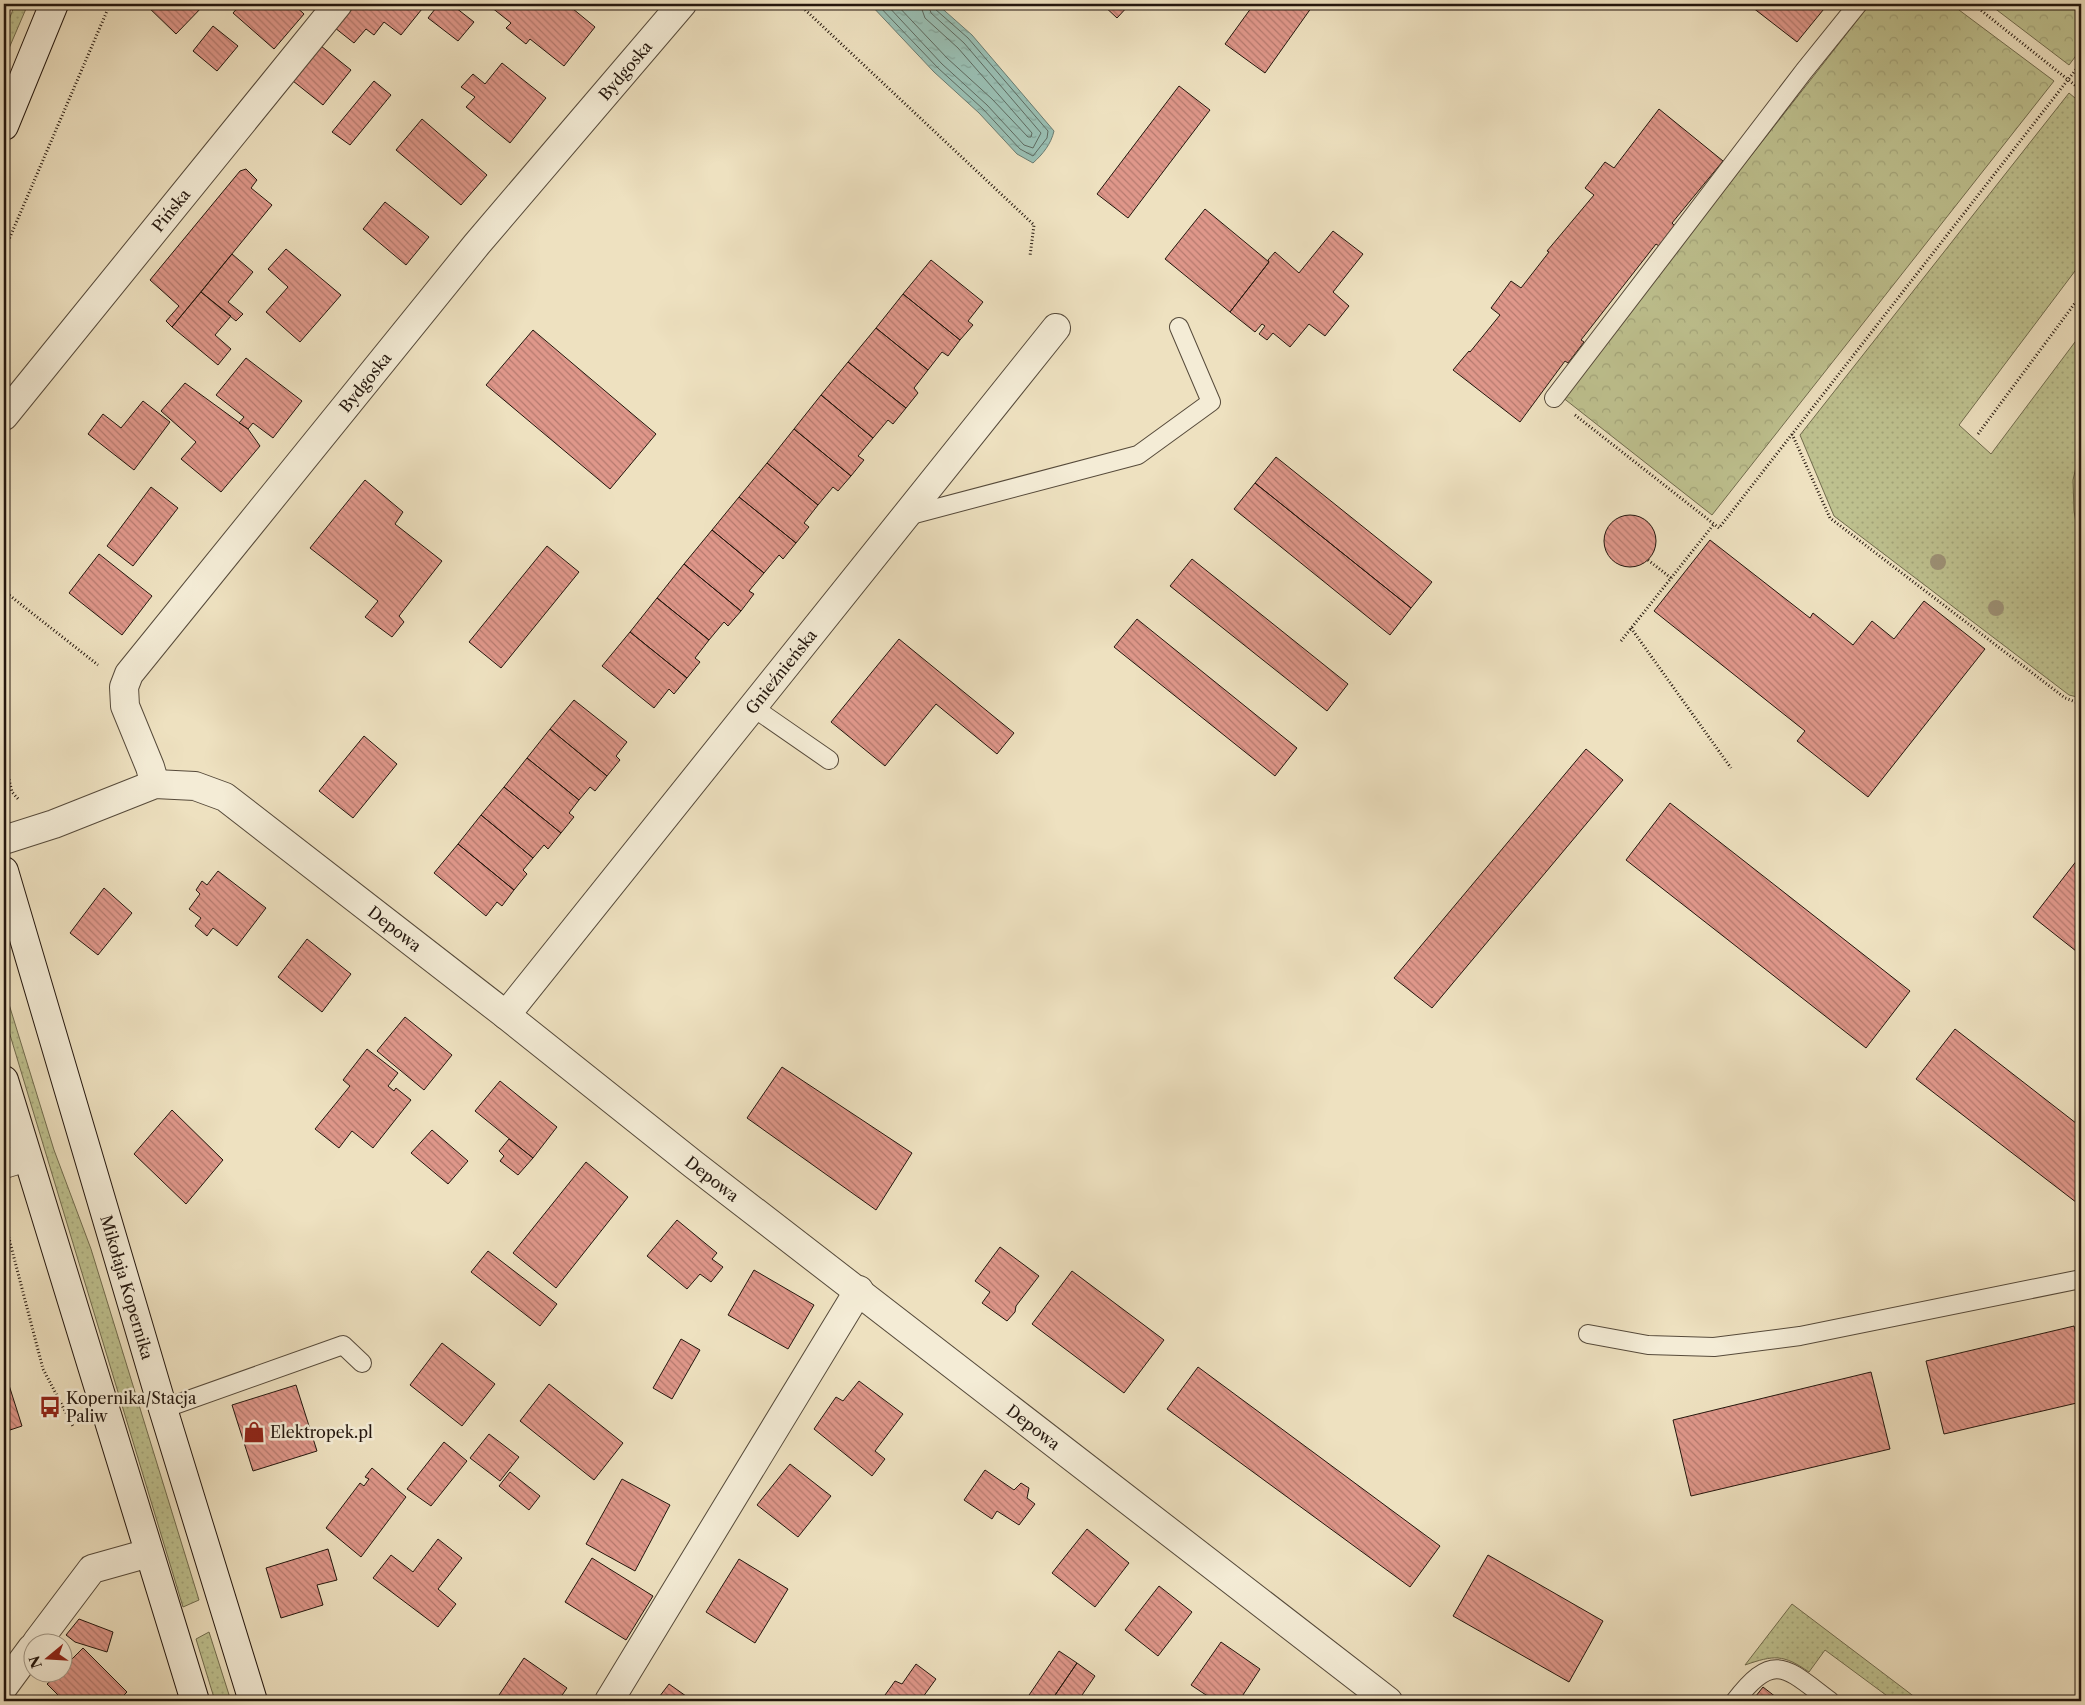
<svg xmlns="http://www.w3.org/2000/svg" width="2085" height="1705" viewBox="0 0 2085 1705" font-family="'Libre Caslon Text',serif">
	<style>
		.grass { fill: url(#grass-dots); stroke: #716c4e }
		.forest { fill: url(#forest-crowns); stroke: #716c4e }
		.pitch { fill: #bec18f; stroke: #716c4e }
		.water { fill: url(#water-ripples); stroke: #6a7b70 }
		.lines { fill: none; stroke-linecap: round; stroke-linejoin: round }
		.shore { stroke: #5e6a60; stroke-width: 1 }
		.building { fill: url(#building-back-hatch); stroke: #24170e }
		.service-casing { stroke: #564a3a; stroke-width: 20 }
		.minor-casing { stroke: #564a3a; stroke-width: 30 }
		.secondary-casing { stroke: #24170e; stroke-width: 30 }
		.path { stroke: #24170e; stroke-width: 3; stroke-dasharray: 1 2.5; stroke-linecap: butt }
		.service { stroke: #f4ecd6; stroke-width: 18 }
		.minor { stroke: #f4ecd6; stroke-width: 28 }
		.secondary { stroke: #f4ecd6; stroke-width: 28 }
		.tree { fill: #9d9277 }
		.labels { text-anchor: middle; dominant-baseline: central; stroke-width: 5; stroke-linejoin: round; paint-order: stroke }
		.street-label { font-size: 16px; fill: #24170e; stroke: #f4ecd6 }
		.poi-label { font-size: 16px; fill: #24170e; stroke: #f4ecd6; text-anchor: start }
	</style>
	<defs>
		<pattern id="grass-dots" width="8" height="8" patternUnits="userSpaceOnUse" patternTransform="scale(1.25)"><rect width="8" height="8" fill="#bec18f"/><path d="M2 2h.1M6 6h.1" fill="none" stroke="#a3a57a" stroke-width="1.8" stroke-linecap="round"/></pattern>
		<pattern id="forest-crowns" width="20" height="18" patternUnits="userSpaceOnUse" patternTransform="scale(1.25)"><rect width="20" height="18" fill="#bec18f"/><path d="M2 6a3 3 0 1 1 6 0M12 15a3 3 0 1 1 6 0" fill="none" stroke="#a3a57a"/></pattern>
		<pattern id="water-ripples" width="26" height="14" patternUnits="userSpaceOnUse" patternTransform="scale(1.25)"><rect width="26" height="14" fill="#99beb2"/><path d="M2 4q2-2 4 0t4 0M15 11q2-2 4 0t4 0" fill="none" stroke="#84a398"/></pattern>
		<pattern id="building-back-hatch" width="6" height="6" patternUnits="userSpaceOnUse" patternTransform="scale(1.25)"><rect width="6" height="6" fill="#df978a"/><path d="M-1 5l2 2M0 0l6 6M5-1l2 2" fill="none" stroke="#b57a6f"/></pattern>
	</defs>
	<rect width="100%" height="100%" fill="#eee1c0"/>
	<filter id="stains"><feTurbulence type="fractalNoise" baseFrequency=".004" numOctaves="4"/><feColorMatrix values="0 0 0 0 .2 0 0 0 0 .09 0 0 0 0 .02 0 0 0 .5 -.17"/></filter>
	<radialGradient id="worn" r=".72"><stop offset=".6" stop-color="#630" stop-opacity="0"/><stop offset="1" stop-color="#630" stop-opacity=".3"/></radialGradient>
	<path class="grass" d="M15,4h13l-24,56v-27z
		M2069,93l12,10v160l-122,162 32,29 90,-120v364l-12,-3 -235,-179 -34,-81z
		M4,988l50,162 37,99 108,351 -16,7 -179,-592z
		M1792,1604l128,97h-26l-69,-51 -16,22c-26,-18 -35,-17 -64,-7z
		M209,1632l22,69h-16l-19,-62z"/>
	<path class="forest" d="M1870,4h81l103,77 -342,434 -150,-118z
		M1989,4h92v45l-12,16z"/>
	<path class="pitch" d="M2081,446v-1v106l-7,-40 -1,-31z"/>
	<path class="water" d="M870,4h67l35,31 82,96c-3,13 -11,23 -21,32l-16,-9 -38,-41 -45,-41z"/>
	<g class="lines">
		<path class="shore" d="M877,4l61,64 45,41 37,40 13,7 14,-18 1,-7 -80,-93 -33,-29 -1,-5
			M886,4l56,60 45,41 37,40 9,3 8,-15 -77,-90 -33,-30 -3,-9
			M896,4l51,54 45,41 36,38h3l1,-4 -74,-85 -33,-30 -5,-14"/>
	</g>
	<path class="building" d="M145,4h60l-29,30z
		M241,4h19l6,5 5,-5h22l11,10 -30,35 -41,-36z
		M348,4h78l-25,31 -17,-13 -10,13 -8,-6 -12,14 -24,-19z
		M439,4h12l23,18 -16,19 -30,-23z
		M493,4h74l28,23 -31,39 -34,-27 -4,5 -20,-16 5,-5 -20,-16z
		M1102,4h28l-13,14z
		M1254,4h60l-49,69 -40,-29z
		M1748,4h80l-31,38z
		M213,26l25,20 -21,25 -24,-20z
		M321,46l30,24 -28,35 -30,-24z
		M502,63l44,35 -36,45 -44,-36 9,-10 -14,-10 12,-13 12,10z
		M374,81l17,14 -41,50 -18,-13z
		M1179,86l31,24 -82,108 -31,-24z
		M1659,109l64,52 -51,62 3,3 -16,20 -3,-2 -75,96 3,2 -16,21 -3,-2 -45,61 -67,-52 16,-19 1,1 30,-37 -9,-7 20,-27 10,7 28,-36 -2,-1 47,-56 -9,-7 20,-26 9,6z
		M422,119l65,56 -26,30 -65,-55z
		M246,169l11,11 -6,8 21,17 -100,122 -6,-6 13,-15 -29,-26 90,-109z
		M385,202l44,35 -23,28 -43,-36z
		M1205,209l64,53 -39,50 -65,-53z
		M1333,231l30,23 -30,38 16,14 -24,30 -16,-12 -19,23 -17,-14 -6,7 -8,-6 6,-8 -3,-2 -7,8 -25,-20 39,-50 -1,-2 7,-8 24,21z
		M286,249l55,46 -41,47 -34,-30 22,-25 -20,-18z
		M232,254l21,18 -25,30 15,12 -7,7 -35,-29z
		M931,260l52,42 -15,19 5,4 -13,15 -57,-46z
		M201,292l30,24 -16,19 16,14 -13,16 -46,-38z
		M903,294l57,46 -12,16 -6,-4 -14,18 -52,-42z
		M876,328l52,42 -14,18 4,5 -12,15 -58,-46z
		M533,330l123,104 -46,55 -124,-104z
		M246,358l56,43 -29,37 -20,-15 -5,6 -9,-6 5,-6 -28,-22z
		M848,362l58,46 -13,16 -5,-4 -15,18 -52,-43z
		M185,383l63,46 12,17 -39,46 -40,-33 15,-17 -35,-31z
		M821,395l52,43 -15,18 6,4 -13,16 -57,-47z
		M143,401l27,21 -36,48 -46,-36 15,-20 18,14z
		M794,429l57,47 -13,15 -5,-4 -15,18 -51,-42z
		M1276,457l156,125 -21,26 -156,-125z
		M767,463l51,42 -14,18 5,4 -13,16 -57,-46z
		M365,480l38,32 -8,12 47,37 -43,55 5,6 -12,15 -27,-20 13,-16 -68,-53z
		M1255,483l156,125 -21,27 -156,-126z
		M151,487l27,21 -45,58 -26,-20z
		M739,497l57,46 -13,16 -4,-4 -15,18 -52,-43z
		M1604 541a26 26 0 1 1 52 0a26 26 0 1 1-52 0Z
		M712,530l52,43 -15,18 5,3 -13,17 -57,-47z
		M1710,540l100,78 3,-5 40,32 19,-24 22,18 30,-38 61,48 -117,148 -71,-56 8,-10 -151,-120z
		M547,546l32,26 -78,96 -32,-26z
		M99,554l53,42 -30,39 -53,-42z
		M1192,559l156,125 -21,27 -157,-125z
		M684,564l57,47 -13,15 -4,-4 -15,18 -52,-42z
		M657,598l52,42 -14,18 5,4 -13,16 -57,-46z
		M1137,619l160,129 -22,28 -161,-129z
		M630,632l57,46 -13,16 -5,-5 -15,19 -52,-42z
		M899,639l115,94 -17,21 -61,-50 -51,62 -54,-44z
		M574,700l53,42 -11,14 4,4 -13,16 -57,-47z
		M550,729l57,47 -12,15 -5,-4 -11,13 -52,-42z
		M364,736l33,28 -44,54 -34,-27z
		M1586,749l37,31 -191,228 -38,-30z
		M527,758l52,42 -10,13 5,4 -13,16 -57,-46z
		M504,787l57,46 -13,16 -4,-4 -11,13 -52,-43z
		M1670,803l240,188 -44,57 -240,-188z
		M481,815l52,43 -10,12 4,4 -13,16 -56,-46z
		M458,844l56,46 -12,16 -5,-4 -11,14 -52,-43z
		M2081,855v100l-48,-38z
		M218,871l48,37 -29,38 -24,-18 -6,8 -12,-10 6,-8 -12,-9 11,-15 -4,-4 6,-9 5,4z
		M104,888l28,25 -34,42 -28,-22z
		M307,939l44,35 -29,38 -44,-35z
		M405,1017l47,38 -28,35 -47,-39z
		M1955,1029l126,98v79l-165,-127z
		M367,1049l31,24 -10,13 6,5 2,-3 15,12 -38,48 -21,-17 -13,17 -24,-19 35,-43 -7,-6z
		M782,1067l130,86 -36,57 -129,-92z
		M500,1081l57,46 -24,31 -58,-47z
		M172,1110l51,50 -37,44 -52,-50z
		M432,1130l36,31 -20,23 -37,-31z
		M509,1139l24,19 -15,17 -18,-14 4,-5 -5,-5z
		M586,1162l42,35 -72,91 -43,-35z
		M677,1220l40,33 -5,6 11,8 -12,15 -11,-8 -13,15 -40,-33z
		M1000,1247l39,29 -23,30 -1,6 -8,9 -25,-18 8,-11 -15,-11z
		M488,1251l69,53 -17,22 -69,-54z
		M754,1270l60,35 -26,44 -60,-34z
		M1072,1271l92,69 -40,53 -92,-69z
		M2074,1326l7,29v47l-137,32 -18,-73z
		M681,1339l19,11 -28,49 -19,-11z
		M442,1343l53,41 -33,42 -52,-41z
		M1198,1367l242,179 -30,41 -243,-178z
		M1871,1372l19,77 -199,47 -18,-76z
		M859,1381l44,33 -28,37 10,8 -13,17 -58,-47 22,-32 7,4z
		M8,1382l14,44 -18,6v-48z
		M549,1384l74,59 -29,37 -74,-59z
		M296,1385l21,66 -64,20 -21,-66z
		M489,1434l30,23 -19,24 -30,-23z
		M444,1442l23,19 -36,45 -24,-17z
		M790,1464l41,32 -33,41 -41,-32z
		M372,1468l34,29 -45,60 -35,-29 34,-45 4,3 5,-7 -4,-2z
		M985,1470l29,20 7,-7 8,5 -2,10 8,6 -16,21 -22,-14 -5,8 -28,-19z
		M510,1472l30,24 -11,14 -30,-24z
		M622,1479l48,26 -35,66 -49,-27z
		M1087,1529l42,34 -34,44 -43,-34z
		M438,1539l24,19 -24,31 18,15 -18,23 -65,-49 18,-23 22,17z
		M328,1549l9,31 -20,5 6,20 -42,13 -15,-50z
		M1488,1555l115,66 -34,61 -116,-66z
		M592,1558l61,38 -27,44 -61,-38z
		M739,1559l49,30 -33,54 -49,-31z
		M1159,1586l33,26 -34,44 -33,-26z
		M79,1619l34,13 -6,20 -32,-10 -9,-7z
		M1221,1642l39,27 -21,32h-24l-24,-16z
		M83,1648l44,44 -9,9h-54l-17,-17 8,-7 -4,-5h11v-15l7,5z
		M1059,1651l18,12 -26,38h-26z
		M524,1658l43,30 -9,13h-57l-4,-3z
		M1077,1663l18,13 -17,25h-27z
		M916,1664l20,15 -16,22h-26l-9,-6 10,-14 7,3z
		M669,1684l24,17h-37z
		M1763,1687l18,14h-29z"/>
	<g class="lines">
		<g class="service-casing">
			<path id="service" d="M1554,398l250,-327 54,-67
				M907,516l231,-61 73,-53 -32,-75
				M754,708l75,52
				M1588,1334l60,11 66,2 86,-11 281,-57
				M163,1409l180,-64 19,18
				M1735,1701c39,-51 51,-33 95,0"/>
		</g>
		<g class="minor-casing">
			<g id="minor">
				<path id="s1" d="M4,416l334,-412"/>
				<path id="s2" d="M155,784l-5,-17 -25,-61 -1,-19 5,-13 348,-430 205,-240"/>
				<path id="s3" d="M4,840l50,-16 101,-40 40,2 30,11 281,218 187,149 695,537"/>
				<path id="s4" d="M506,1015l550,-687"/>
				<path d="M4,1164l23,-7"/>
				<path d="M37,1642l55,-73 57,-16"/>
				<path d="M4,1686l28,-38"/>
				<path d="M609,1701l250,-411"/>
			</g>
		</g>
		<g class="secondary-casing">
			<g id="secondary">
				<path d="M4,126l50,-122"/>
				<path id="s5" d="M4,871l159,538 90,292"/>
				<path d="M4,1080l191,621"/>
			</g>
		</g>
		<path class="path" d="M1973,4l108,86
			M800,5l234,220 -4,31
			M4,251l106,-247
			M1575,415l144,113 362,-465
			M1792,434l38,84 235,180 16,6
			M1978,434l103,-139
			M1648,560l23,18
			M4,591l94,74
			M1631,628l100,140
			M1621,641l93,-117
			M4,759l8,33 7,8
			M4,1206l2,21 37,142 31,59"/>
		<use href="#service" class="service"/>
		<use href="#minor" class="minor"/>
		<use href="#secondary" class="secondary"/>
	</g>
	<g class="tree">
		<circle cx="1938" cy="562" r="8"/>
		<circle cx="1996" cy="608" r="8"/>
	</g>
	<defs>
		<g id="bus-bare" transform="scale(1.725)"><path d="M-5-6H5V4H4V6H2V4H-2V6H-4V4H-5ZM-3.5-4V0h7V-4ZM-3.5 1.2v1.5H-2V1.2ZM2 1.2v1.5H3.5V1.2Z" fill="#8f2418" stroke="#f4ecd6" stroke-width="2.5" paint-order="stroke"/></g>
		<g id="shop-bare" transform="scale(1.725)"><path d="M-5-2.5h2.3a2.7 3.5 0 0 1 5.4 0H5L5.5 6h-11ZM-1.5-2.5h3a1.5 2.3 0 0 0-3 0Z" fill="#8f2418" stroke="#f4ecd6" stroke-width="2.5" paint-order="stroke"/></g>
	</defs>
	<g fill-rule="evenodd">
		<use href="#bus-bare" x="50" y="1407"/>
		<use href="#shop-bare" x="254" y="1432"/>
	</g>
	<g class="labels">
		<g class="street-label">
			<text stroke="none"><textPath href="#s2" startOffset="898">Bydgoska</textPath></text>
			<text stroke="none"><textPath href="#s1" startOffset="265">Pińska</textPath></text>
			<text stroke="none"><textPath href="#s2" startOffset="492">Bydgoska</textPath></text>
			<text stroke="none"><textPath href="#s4" startOffset="440">Gnieźnieńska</textPath></text>
			<text stroke="none"><textPath href="#s3" startOffset="448">Depowa</textPath></text>
			<text stroke="none"><textPath href="#s3" startOffset="852">Depowa</textPath></text>
			<text stroke="none"><textPath href="#s5" startOffset="434">Mikołaja Kopernika</textPath></text>
			<text stroke="none"><textPath href="#s3" startOffset="1258">Depowa</textPath></text>
		</g>
		<g class="poi-label">
			<text x="66" y="1398">Kopernika/Stacja<tspan x="66" dy="18">Paliw</tspan></text>
			<text x="270" y="1432">Elektropek.pl</text>
		</g>
	</g>
	<rect width="2085" height="1705" fill="none" stroke="#eee1c0" stroke-width="20"/>
	<rect x="5" y="5" width="2075" height="1695" fill="none" stroke="#24170e" stroke-width="2.5"/>
	<rect x="10" y="10" width="2065" height="1685" fill="none" stroke="#24170e"/>
	<g transform="translate(48 1658) rotate(252)"><circle r="24" fill="#f4ecd6" stroke="#a19786"/>
	<path d="M0-4L9 19L0 12L-9 19Z" fill="#8f2418"/>
	<text y="-8" font-size="14" font-weight="bold" text-anchor="middle" fill="#24170e">N</text>
	</g>
	<rect width="100%" height="100%" filter="url(#stains)"/>
	<rect width="100%" height="100%" fill="url(#worn)"/>
</svg>
